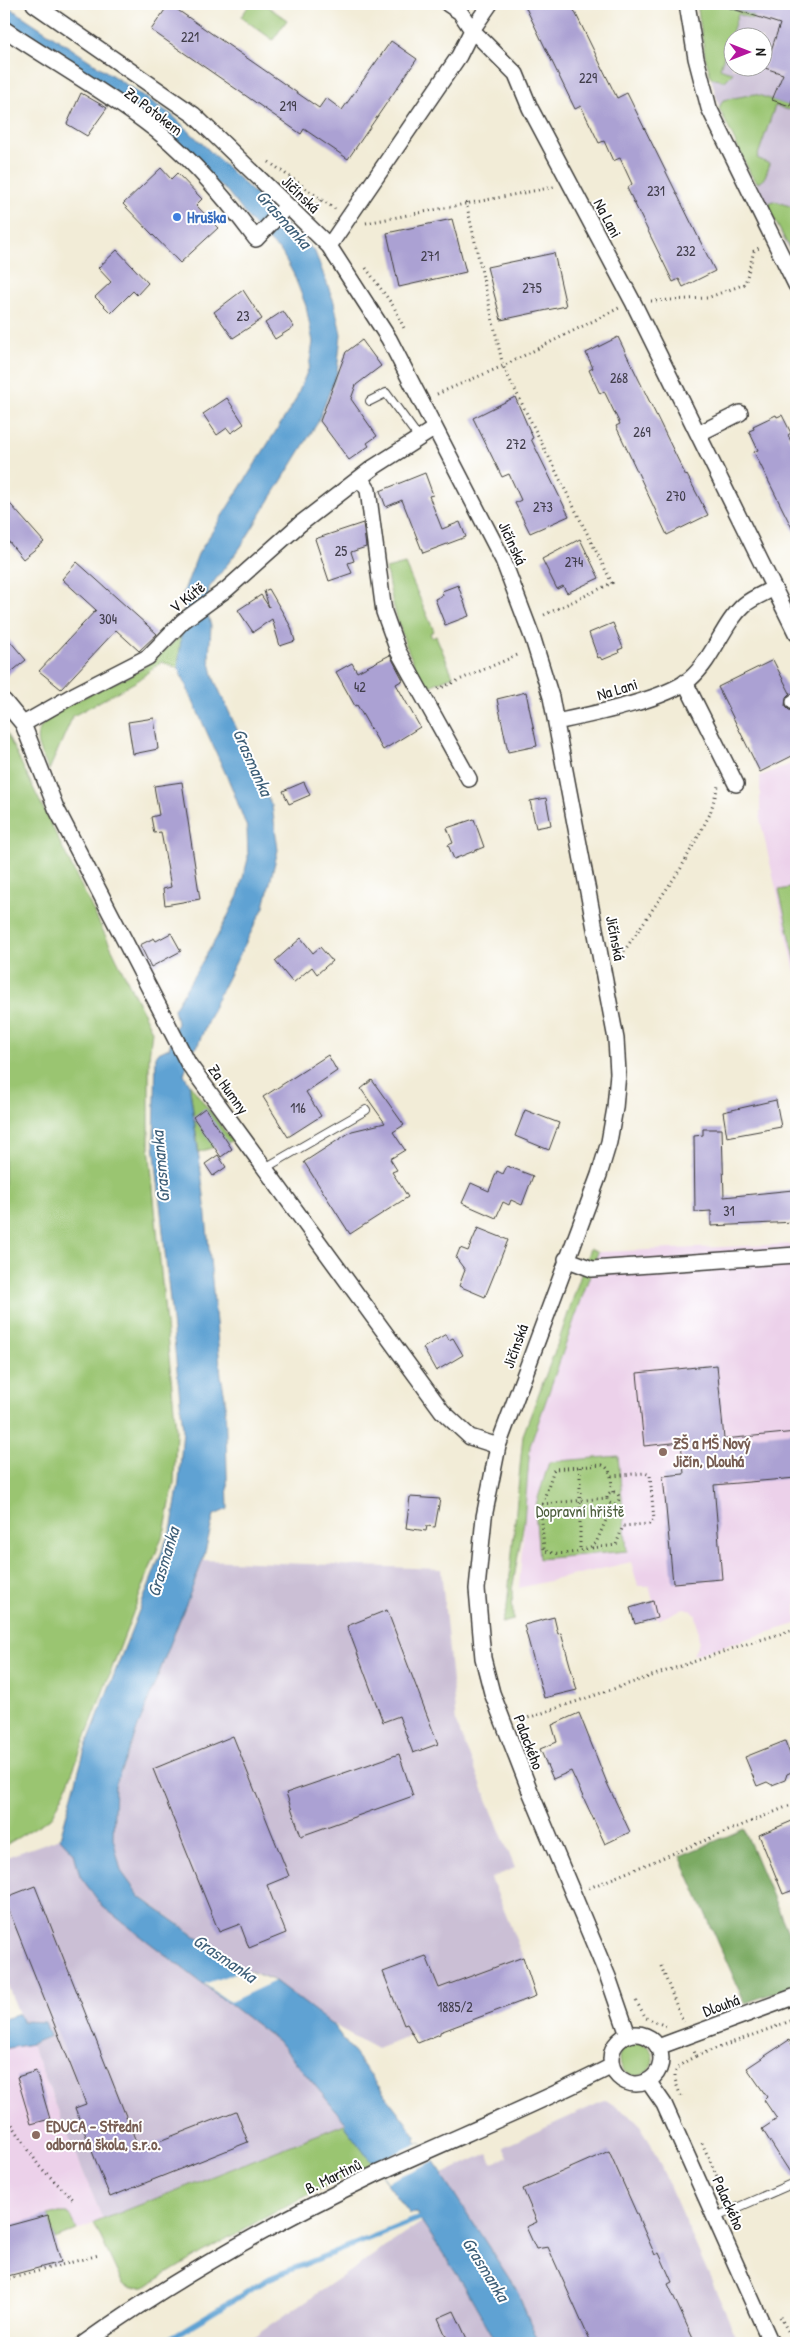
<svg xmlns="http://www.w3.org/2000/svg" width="800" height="2347" viewBox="0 0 800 2347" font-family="'Patrick Hand',sans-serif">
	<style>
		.built { fill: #ecd1ea }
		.industrial { fill: #cbbfd5; fill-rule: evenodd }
		.green { fill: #9ac571; stroke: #5b7046 }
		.forest { fill: #7baa63; stroke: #4c6340 }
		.water { fill: #5fa2d3; stroke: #3e5f78 }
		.pier { fill: #f2ecd7 }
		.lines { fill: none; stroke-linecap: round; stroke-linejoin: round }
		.stream { stroke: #5fa2d3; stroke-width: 5.5 }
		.building { fill: #aba1d3 }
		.service-casing { stroke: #3c3b38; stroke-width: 10 }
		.minor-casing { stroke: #3c3b38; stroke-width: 18 }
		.path { stroke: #3c3b38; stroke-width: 3; stroke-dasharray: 1 4; stroke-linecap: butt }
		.service { stroke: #fff; stroke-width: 8 }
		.minor { stroke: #fff; stroke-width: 15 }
		.shop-dot { fill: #3f7fe0; stroke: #fff; stroke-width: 2 }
		.education-dot { fill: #8d6e63; stroke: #fff; stroke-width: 2 }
		.labels { text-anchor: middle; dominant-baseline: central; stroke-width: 4; stroke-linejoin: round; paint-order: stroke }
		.number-label { font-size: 14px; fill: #403d4a }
		.street-label { font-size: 16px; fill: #1c1c1c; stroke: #fff }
		.shop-label { font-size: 16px; font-weight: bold; fill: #366cbe; stroke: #fff; text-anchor: start }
		.education-label { font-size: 16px; font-weight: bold; fill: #785e54; stroke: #fff; text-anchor: start }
		.park-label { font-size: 16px; fill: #4e603e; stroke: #fff }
		.water-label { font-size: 18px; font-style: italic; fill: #3e5f78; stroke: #fff }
	</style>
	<rect width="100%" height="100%" fill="#fff"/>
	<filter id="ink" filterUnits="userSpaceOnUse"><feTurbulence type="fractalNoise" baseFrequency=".02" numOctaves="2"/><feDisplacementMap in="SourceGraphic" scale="10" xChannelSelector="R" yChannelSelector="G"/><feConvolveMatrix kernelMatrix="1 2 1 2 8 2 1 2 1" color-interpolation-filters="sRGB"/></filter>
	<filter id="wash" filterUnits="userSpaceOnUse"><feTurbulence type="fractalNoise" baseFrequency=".0096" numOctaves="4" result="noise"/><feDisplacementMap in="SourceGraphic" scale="20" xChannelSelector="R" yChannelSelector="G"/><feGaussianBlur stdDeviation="1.12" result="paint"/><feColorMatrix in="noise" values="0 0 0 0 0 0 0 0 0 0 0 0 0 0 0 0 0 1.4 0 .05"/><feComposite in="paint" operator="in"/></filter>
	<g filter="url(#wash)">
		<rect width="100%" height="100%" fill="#f2ecd7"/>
		<path class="built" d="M796,762v214l-36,-157v-43z
			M796,1244v380l-103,31 6,-13 -3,-26 -5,-6 -7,-2 -26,12 -9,-34h-11l-7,-24 -112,26 11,-142 68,-194z
			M31,2044l72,176 -48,19 6,23 -57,15v-228z"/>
		<path class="industrial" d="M697,4h99v257l-8,-12 -68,-139 -15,-54zM732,38h30v30h-30z
			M203,1560l238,9 15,154 59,145 -24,10 32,79 -84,32 -13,-33 -43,16 29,62 -12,6 -23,9 -45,-25 -93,-57 -99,-71 -19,-25 -8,-33 2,-51z
			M60,1838l14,15 6,23 23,31 177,136 67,80 -244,97 -72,-176 19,-8 -5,-13 -23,-2 -18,-44v-119z
			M606,2100l30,20 15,24 88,199h-200l-23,-54 -75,-114 47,-22 5,10 15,-6 -5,-10z
			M422,2222l42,63 33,58h-253z"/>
		<path class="green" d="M250,4h14l23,16 -14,20 -32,-23z
			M697,4h41l-2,6 18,6 -2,3 -14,-5 -18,54 13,5 -8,8 -14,-3 -6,-22z
			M755,94l36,12 -2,4 -14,-4 -18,52 13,6 -6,15 -6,4 -7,-8 -32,-67 4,-8z
			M774,201l22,7v53l-27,-52 1,-7z
			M405,564l29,67 -4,2 2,5 4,-2 17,40 -28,12c-21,-43 -31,-72 -39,-119z
			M182,635l-4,33 -17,-6 -24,19 -64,35 -24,54c-5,-12 -16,-26 -10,-39 9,-24 79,-47 101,-61 15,-10 28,-24 42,-35z
			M4,728l148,303 -3,26v89l27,284 -2,53 -9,46 -98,257 -15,31 -48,29z
			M796,887v76l-17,-73z
			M189,1083l43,58 -33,11 -5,-33 5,6 -5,-8z
			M590,1248l8,4 -68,194 -6,75 -12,69 1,30 -11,3 5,-16 16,-172 36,-95z
			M618,1456l9,95 -88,8 -4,-51 14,-46z
			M619 2059a17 17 0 1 1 34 0a17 17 0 1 1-34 0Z
			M347,2123l-2,4 28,37c-80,36 -153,77 -228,123l-14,1 -8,-3 -29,-62z
			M57,2213h11l9,17 -22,9 -7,-24z"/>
		<path class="forest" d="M744,1829l52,122v34l-51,18 -65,-147z"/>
		<path class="water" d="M4,4l168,111 99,94v5l28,22 16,16 19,50 7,32 -4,38 -19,50 -78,126 -31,40 -1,27 3,11 -2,32 5,21 58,127 6,44 -14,57 -47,92 -20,48 -5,3 -8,24 5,9 15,112 17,181 4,21 3,112 -14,6 -11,45 -88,226 -2,52 8,33 19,26 99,70 36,14 57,43 84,112 -1,5 2,2 3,-1 23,32 -1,1 74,114 23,54h-42l-33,-58 -48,-72 -6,1 -65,-87 1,-4 -66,-80 -177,-136 -23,-31 -6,-23 -14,-15 25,-89 87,-223 7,-44 4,-53 -29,-286 2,-89 13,-6 8,-25 -3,-14 43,-72 21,-41 10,-37 -1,-31 -15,-40 -54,-120 6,-61 -2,-11 16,-42 97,-153 14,-34 4,-25 -7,-36 -13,-33 -11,-20 -25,-24 -30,-38 -223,-169z
			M19,2014l3,7 23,1 5,14 -19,8 -27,5v-30z"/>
		<path class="pier" d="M239,1967l36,14 -45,21 -26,-18 34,-12z
			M420,2142l14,19 -47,21 -14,-18z"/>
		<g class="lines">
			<path class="stream" d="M162,2343l108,-65 155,-62"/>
		</g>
		<g id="blocks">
			<path class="building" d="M169,4l150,104 7,-10 16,12 49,-69 26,18 -69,100 -44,-30 -3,5 -150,-104z
				M524,4h47l46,94 10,-5 88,178 -32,16 -4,-8 -6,3 -46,-94 5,-4 -12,-26 -7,3 -9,-20 -5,2 -18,-37 -6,3z
				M727,4h69v84l-6,18 -18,-6 11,-26 -18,-6 15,-44 -53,-17z
				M81,93l26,15 -20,28 -20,-12z
				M161,168l10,11 6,-6 25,26 -6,6 22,23 -38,35 -57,-59z
				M452,219l14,53 -67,15 -12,-54z
				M117,250l31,33 -11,12 -4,-4 -22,22 -16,-16 16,-15 -13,-14z
				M554,253l12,53 -65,14 -14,-53z
				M243,290l19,29 -29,19 -19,-26z
				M283,311l11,16 -19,12 -10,-16z
				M618,337l68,139 1,-1 21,40 -41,20 -51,-109 4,-2 -16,-33 -4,3 -11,-24 4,-2 -7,-15z
				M362,340l19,26 -25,19 -5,14 26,37 -10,7 2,3 -20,14 -29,-39 26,-69z
				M515,397l18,41 -2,1 38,77 -39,17 -15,-30 6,-3 -12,-26 -7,3 -29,-59z
				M227,398l17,26 -13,9 -4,-5 -10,7 -14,-21z
				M776,415l1,2 5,-2 9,18 -3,2 8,17v84l-42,-84 4,-2 -9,-19 5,-2 -1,-3z
				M425,473l8,22 -4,1 13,33 18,-7 6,15 -43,16 -21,-53 -16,7 -6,-16z
				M4,497l40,45 -21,17 -19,-23z
				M363,523l3,24 -15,5 3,9 -6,2 4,10 -23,8 -14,-42z
				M580,539l19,39 -32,15 -4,-7 -6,3 -15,-30z
				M77,562l80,72 -18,17 -23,-21 -55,59 -22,-18 57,-61 -34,-31z
				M458,585l11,31 -24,9 -10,-26 8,-4 -1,-4z
				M269,589l22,38 4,14 -15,5 -8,-27 -19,13 -15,-22 23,-15 8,12 -5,-16z
				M613,623l10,25 -5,2 1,3 -17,7 -2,-3 -2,1 -9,-25z
				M4,634l22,26 -22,18z
				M390,655l13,25 -7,4 24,43 -37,23 -26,-45 -2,1 -19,-34 16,-9 5,9z
				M773,660l17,33 -4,4 -1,9 4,4 7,1v43l-36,18 -42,-85z
				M526,692l11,54 -29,6 -11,-53z
				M154,718l4,31 -25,5 -5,-32z
				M182,782l18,117 -35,6 -2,-16 8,-2 -10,-55 -7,1 -3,-16 8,-2 -5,-29z
				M304,782l6,13 -21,9 -6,-13z
				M546,798l5,27 -15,3 -6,-27z
				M474,819l10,28 -30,12 -6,-14 5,-2 -6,-15z
				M171,933l10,18 -30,16 -11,-22 14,-7 2,3z
				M301,938l12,15 7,-6 12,14 -15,13 -5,-7 -19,16 -18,-22z
				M328,1055l9,16 -31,21 15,24 -33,21 -25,-40z
				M372,1080l32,45 -11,7 12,18 -15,9 7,11 -5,2 16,25 -58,37 -46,-72 48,-31 33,-8 -24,-34z
				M776,1100l5,27 -54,10 -4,-25z
				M205,1108l27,41 -11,8 -28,-40z
				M525,1110l34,13 -10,27 -34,-14z
				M703,1129h19l2,68 69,-7 2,32 -84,4v-15l-16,1 -1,-76 9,-1z
				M218,1155l8,12 -13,9 -8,-12z
				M507,1166l26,10 -11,29 -11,-5 -2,5 -6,-3 -7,16 -34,-15 9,-20 18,8 8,-20 6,3z
				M478,1228l30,12 -23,57 -26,-11 6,-16 -9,-12 4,-10 8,3z
				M446,1334l3,6 4,-2 10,17 -27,16 -13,-23z
				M717,1365l7,74 72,-7v46l-82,7 8,94 -49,4 -10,-107 21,-2 -3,-32 -37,4 -7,-73z
				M410,1497l30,2 -5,28 -8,-1 -1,5 -20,-3z
				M653,1601l4,17 -22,6 -5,-16z
				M387,1610l51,134 -25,9 -14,-37 -16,6 -36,-96z
				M554,1617l4,17 3,-1 16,57 -33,8 -20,-73z
				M579,1713l28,70 23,49 -25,12 -34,-73 -18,8 -13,-30 17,-7 -5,-17z
				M233,1736l56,140 -22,9 19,48 -37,15 -9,-24 -21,8 -66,-163z
				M785,1741l11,29 -9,4 -2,6 -13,5 -5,-3 -10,4 -12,-29z
				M399,1754l14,42 -112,40 -15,-43z
				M792,1821l4,11v57l-13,5 -24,-59z
				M35,1886l104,263 97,-38 12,31 -138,55 -35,-89 11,-4 -82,-206z
				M426,1956l13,32 84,-31 13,39 -96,36v2l-22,9 -11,-19 -3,1 -21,-53z
				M789,2040l7,11v125l-3,1 -31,-48 15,-10 -13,-19 3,-3 -20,-29z
				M36,2071l14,48 -19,5 -14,-47z
				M609,2151l46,104 4,-2 13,29 -4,2 27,59h-104l-43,-96 -12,2 -10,-22 11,-5 -14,-33z
				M48,2215l13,47 -57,15v-50z
				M454,2311l15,32h-20l-11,-25z"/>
		</g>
	</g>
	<g filter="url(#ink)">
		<use href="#blocks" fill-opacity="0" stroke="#3c3b38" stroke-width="1"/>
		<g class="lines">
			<g class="service-casing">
				<path id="service" d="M370,401l16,-8 33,45
					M265,1168l101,-58
					M716,2217l80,-35"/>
			</g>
			<g class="minor-casing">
				<path id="minor" d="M34,4l160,111 135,131 60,93 114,221 30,79 18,58 65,342 2,34 -3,35 -6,34 -10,33 -101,271 -14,71 -7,72 6,69 9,35 38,98 78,186 20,58
					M448,4l12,8 12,18 44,44 14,34 103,194 163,331
					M687,4l9,54 13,50 87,177
					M4,29c46,31 95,59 140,92 43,31 80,75 112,118l31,-33
					M329,246l130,-190 13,-26 18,-26
					M698,434l42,-21
					M360,478l8,12 16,122 14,39 71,128
					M685,682l51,102
					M4,701l19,23 33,84 132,255 254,348 28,26 28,9
					M794,702l2,-1
					M556,722c33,-7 109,-22 134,-43 24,-21 32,-54 54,-74 8,-7 21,-12 30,-17
					M23,724l51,-29 74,-38 35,-36 44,-32 73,-65 74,-57 61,-39
					M566,1259l26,10 204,-14
					M611 2059a25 25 0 1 1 50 0a25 25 0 1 1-50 0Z
					M658,2047l138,-51
					M648,2081l16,23 107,239
					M84,2343c93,-66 191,-121 294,-170 78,-36 158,-68 234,-107"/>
			</g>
			<path class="path" d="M269,162l66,47
				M466,202l37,164 109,217 -70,33
				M313,208l9,-9
				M366,223l188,-36
				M366,268l28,39 10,21
				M651,301l56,-3 38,-14 9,-33 5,-3
				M437,394l66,-28 116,-58
				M438,689l82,-35
				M617,957h3l61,-89 29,-54 8,-28
				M580,1467v84
				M607 1498a6 6 0 1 1 12 0a6 6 0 1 1-12 0Z
				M613,1492c-3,-11 1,-22 -11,-27l-48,4 -13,39 3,42c13,7 41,3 52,-7l17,-39
				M542,1504l64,-6
				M592,1548l24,-3 7,-19 26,-2 5,-4 -4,-45 -5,-2 -34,3
				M519,1721l218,-74 59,-18
				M589,1888l207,-85
				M661,1966l22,56
				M636,2001l10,17 20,8
				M696,2056l100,-37
				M681,2096c-10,-23 -9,-28 15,-40l-2,-5
				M4,2112l35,54 35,34
				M702,2143l25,56
				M4,2280l95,-25
				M780,2317l15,26"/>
			<use href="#service" class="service"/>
			<use href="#minor" class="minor"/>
		</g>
	</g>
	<circle class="shop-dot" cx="177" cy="217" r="5"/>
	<g class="education-dot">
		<circle cx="663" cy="1452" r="5"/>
		<circle cx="36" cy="2135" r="5"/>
	</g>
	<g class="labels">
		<g class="number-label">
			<text x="190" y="36">221</text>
			<text x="588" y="77">229</text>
			<text x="288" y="105">219</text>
			<text x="656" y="190">231</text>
			<text x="686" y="250">232</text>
			<text x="430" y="255">271</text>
			<text x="532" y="287">275</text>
			<text x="243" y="315">23</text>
			<text x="619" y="377">268</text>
			<text x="642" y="431">269</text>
			<text x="516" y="443">272</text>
			<text x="676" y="495">270</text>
			<text x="543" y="506">273</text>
			<text x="341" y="550">25</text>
			<text x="574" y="561">274</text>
			<text x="108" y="618">304</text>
			<text x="360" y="686">42</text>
			<text x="298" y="1107">116</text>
			<text x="729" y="1210">31</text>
			<text x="455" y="2006">1885/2</text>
		</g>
		<g class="street-label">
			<text transform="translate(154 111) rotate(37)">Za Potokem</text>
			<text transform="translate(301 194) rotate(44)">Jičínská</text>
			<text transform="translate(608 218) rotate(62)">Na Lani</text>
			<text transform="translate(513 543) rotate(65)">Jičínská</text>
			<text transform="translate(187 597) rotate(-38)">V Kútě</text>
			<text transform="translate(617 689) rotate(-17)">Na Lani</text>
			<text transform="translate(616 938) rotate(79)">Jičínská</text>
			<text transform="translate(229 1089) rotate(54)">Za Humny</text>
			<text transform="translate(515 1346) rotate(-70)">Jičínská</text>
			<text transform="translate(529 1742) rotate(69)">Palackého</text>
			<text transform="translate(721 2005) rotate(-20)">Dlouhá</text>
			<text transform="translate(333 2176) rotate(-26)">B. Martinů</text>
			<text transform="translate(729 2203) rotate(66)">Palackého</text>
		</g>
		<g class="shop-label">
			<text x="187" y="217">Hruška</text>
		</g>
		<g class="education-label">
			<text x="673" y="1443">ZŠ a MŠ Nový<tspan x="673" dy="18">Jičín, Dlouhá</tspan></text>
			<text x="46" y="2126">EDUCA - Střední<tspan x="46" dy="18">odborná škola, s.r.o.</tspan></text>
		</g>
		<g class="park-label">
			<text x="580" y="1511">Dopravní hřiště</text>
		</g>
		<g class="water-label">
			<text transform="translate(284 219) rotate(48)">Grasmanka</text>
			<text transform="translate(253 762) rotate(66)">Grasmanka</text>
			<text transform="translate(160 1167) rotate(-95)">Grasmanka</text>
			<text transform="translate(163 1562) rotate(-73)">Grasmanka</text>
			<text transform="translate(225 1958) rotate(34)">Grasmanka</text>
			<text transform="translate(486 2269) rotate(58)">Grasmanka</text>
		</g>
	</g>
	<rect width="800" height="2347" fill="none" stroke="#fff" stroke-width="20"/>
	<g transform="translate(748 52) rotate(90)"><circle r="24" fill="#ffffff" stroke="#a4a4a4"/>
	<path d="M0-4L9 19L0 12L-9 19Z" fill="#b5179e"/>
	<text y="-8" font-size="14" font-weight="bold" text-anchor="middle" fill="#1c1c1c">N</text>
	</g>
</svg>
